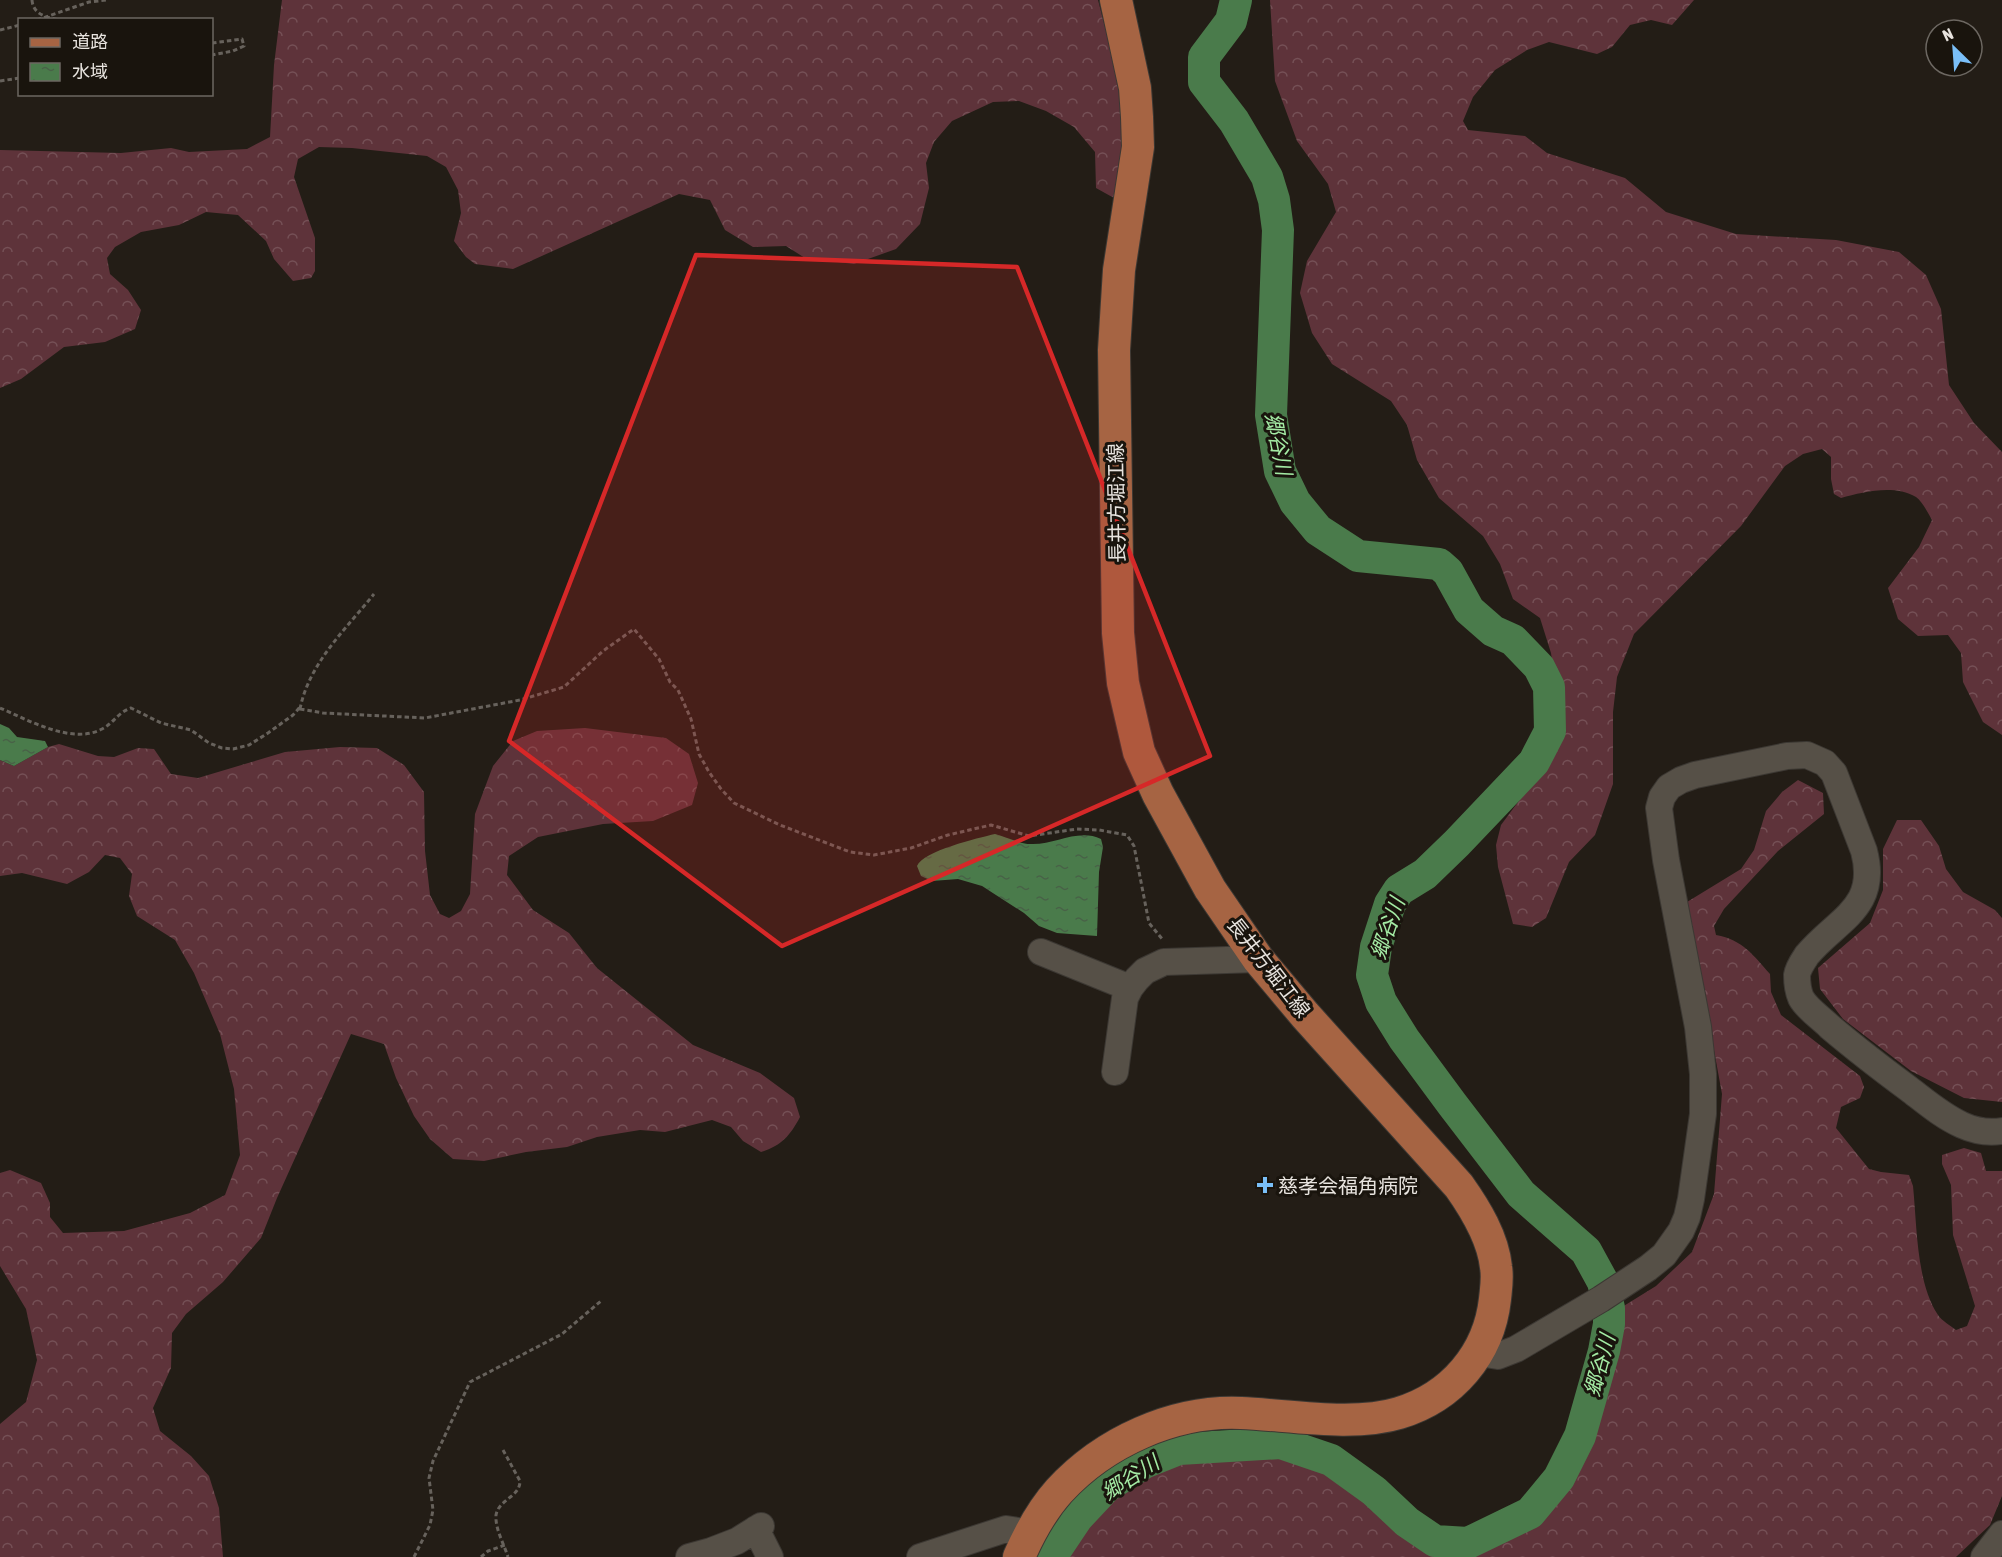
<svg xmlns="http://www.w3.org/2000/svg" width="2002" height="1557" viewBox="0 0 2002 1557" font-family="'Asap Condensed','Noto Sans JP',sans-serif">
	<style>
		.forest { fill: url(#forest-crowns) }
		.water { fill: url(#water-ripples) }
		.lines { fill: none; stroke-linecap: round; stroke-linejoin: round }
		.river { stroke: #4a7b4b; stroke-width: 32 }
		.minor-casing { stroke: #3c3833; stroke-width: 28 }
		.major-casing { stroke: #3c3833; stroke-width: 34 }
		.path { stroke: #67625c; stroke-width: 3; stroke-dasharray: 4.5 3; stroke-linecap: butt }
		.minor { stroke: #565047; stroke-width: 26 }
		.major { stroke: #a66443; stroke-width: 32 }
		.marked { fill: #d62828; fill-opacity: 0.2; stroke: #d62828; stroke-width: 4.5; stroke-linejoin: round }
		.poi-dot { fill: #7abff8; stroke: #19140d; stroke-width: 2 }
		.labels { text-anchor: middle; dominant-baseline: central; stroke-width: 6; stroke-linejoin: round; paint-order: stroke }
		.street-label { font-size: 20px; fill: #e8e4df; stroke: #19140d }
		.poi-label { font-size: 20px; fill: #e8e4df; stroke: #19140d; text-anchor: start }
		.water-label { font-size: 21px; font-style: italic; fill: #a4eba4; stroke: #19140d }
	</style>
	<defs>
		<pattern id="forest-crowns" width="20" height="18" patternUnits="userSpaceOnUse" patternTransform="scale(1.5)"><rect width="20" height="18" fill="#5e333a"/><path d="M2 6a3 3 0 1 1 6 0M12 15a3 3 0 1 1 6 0" fill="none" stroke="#755056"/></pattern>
		<pattern id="water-ripples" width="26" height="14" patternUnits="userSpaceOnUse" patternTransform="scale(1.5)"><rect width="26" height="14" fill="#4a7b4b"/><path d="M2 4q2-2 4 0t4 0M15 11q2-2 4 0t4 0" fill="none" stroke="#486247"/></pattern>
	</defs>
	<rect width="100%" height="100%" fill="#231d16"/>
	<path class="forest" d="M282,0h816l21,81 7,62 -2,42 -10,13 -18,-10 -1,-36 -21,-25 -28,-16 -27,-10 -26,1 -41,19 -18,21 -8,21 3,25 -9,36 -24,25 -42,15 -49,-6 -19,-12 -33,1 -28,-17 -15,-30 -31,-6 -166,75 -38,-5 -9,-7 -12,-16 7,-28 -3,-23 -12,-23 -19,-11 -75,-8 -33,-1 -21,12 -4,18 21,61v33l-4,7 -18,3 -19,-22 -8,-18 -28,-26 -32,-3 -27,13 -38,7 -26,15 -8,11 3,16 18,16 13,20 -6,19 -30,13 -41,5 -43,32 -21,9v-238l121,3 50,-5 18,4 58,-3 23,-12 4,-72z
		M1270,0h424l-22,25 -21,-5 -21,5 -18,22 -15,7 -48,-12 -22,8 -32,20 -22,27 -10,24 5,9 57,6 22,17 78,25 41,34 70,22 100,6 63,12 27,23 15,34 8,76 25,38 28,29v283l-19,-13 -20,-40 -2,-29 -13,-18 -30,1 -20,-17 -10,-31 31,-41 13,-27c-4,-7 -10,-19 -16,-23 -22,-13 -53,-5 -75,1l-7,-4 -3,-15v-22l-9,-8 -19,5 -18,12 -44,60 -107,108 -17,43 -4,35v72l-18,51 -26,27 -23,56 -14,9 -19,-3 -15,-57 -2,-22 5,-20 52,-70 9,-24 -11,-78 -11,-35 -27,-19 -13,-35 -17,-28 -44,-38 -22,-38 -10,-35 -16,-24 -59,-37 -20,-31 -12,-40 7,-32 29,-49 -8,-28 -31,-43 -22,-60z
		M585,728l81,10 23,16 9,29 -6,22 -39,16 -50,3 -65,13 -29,19 -2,19 26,35 36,23 28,35 96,77 67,28 34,25 6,19c-10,19 -19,29 -39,35l-18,-11 -12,-14 -19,-7 -47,12 -25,-2 -43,7 -30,10 -41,5 -42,9 -31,-2 -23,-20 -16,-23 -18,-38 -12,-34 -33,-10 -74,164 -16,40 -38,44 -37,32 -14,19 -1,35 -18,40 7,23 31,25 18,20 10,32 4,49h-223v-133l26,-22 11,-42 -11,-51 -26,-43v-93l10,-3 31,13 9,20v14l13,16 61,-2 66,-18 35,-18 15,-40 -6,-66 -14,-55 -26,-61 -19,-33 -38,-24 -8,-20 3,-22 -12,-16 -15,-3 -16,17 -22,12 -45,-11 -22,3v-116l14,6 34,-19 11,-3 39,12 16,1 24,-9 16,1 17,25 27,4 87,-26 55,-5 37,1 27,17 20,27 1,59 5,44 10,19 9,4 12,-7 9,-17 5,-80 18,-48 20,-25 24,-10z
		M1798,780l25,13 1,21 -46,37 -54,58 -10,17 2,9c27,5 37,20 54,39l1,18 10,23 79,61 4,11 -4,11 -19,9 -5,21 33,41 12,3 28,3 4,11c4,39 3,96 25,129 4,6 12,10 18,15l11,-4 8,-20 -22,-71 -2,-50 -9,-21v-9l22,-7 17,5 5,18h16v325l-12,29 -34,32h-908l20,-33 33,-37 49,-30 54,-18 71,-4 55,13 101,87 34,5 60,-29 48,-72 25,-75 8,-47 50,-31 36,-34 22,-58 8,-100 -35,-192 54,-33 13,-19 12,-39 16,-19z
		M1897,820h24l18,26 7,23 17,23 32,18 7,8v184l-38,-4 -53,-27 -68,-52 -23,-30 -2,-21 52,-45 13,-33v-41z"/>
	<path class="water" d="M0,724l9,4 8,9 28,4 3,6 -34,19 -14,-6z
		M995,834c12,3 24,10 36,10 24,1 47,-16 70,-5l2,8 -4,25 -2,64 -40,-3 -18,-7 -15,-13 -42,-27 -24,-7 -26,2 -11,-5 -4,-10c6,-15 61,-28 78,-32z"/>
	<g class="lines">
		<path class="river" d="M1051,1557l26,-39 29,-31 38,-24 35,-14 102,-6 50,17 43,31 33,31 28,19 33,2 62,-30 29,-35 21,-42 24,-85 5,-27v-16l-6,-26 -17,-31 -65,-57 -69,-90 -48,-65 -23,-37 -9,-27 4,-28 14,-43 9,-14 26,-16 32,-31 77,-81 16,-31 -1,-44 -10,-20 -26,-27 -20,-9 -24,-21 -21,-38 -9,-8 -81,-8 -40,-26 -23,-28 -15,-31 -9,-56 7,-185 -4,-30 -7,-23 -33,-56 -30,-39v-25l27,-36 5,-21"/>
		<g class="minor-casing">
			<path id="minor" d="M1041,952l89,36
				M1115,1072l10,-74 5,-10 7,-9 8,-8 19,-9 94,-3
				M1479,1353l19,3 18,-7 85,-50 47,-31 16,-13 17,-24 6,-14 4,-18 12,-85v-40l-5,-47 -32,-167 -7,-52 3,-11 7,-10 12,-7 14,-5 92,-19 20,-1 18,8 9,10 30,78c15,57 -27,68 -57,104 -4,6 -9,13 -10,20 0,7 1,16 4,23 6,11 20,20 29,29 26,22 52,42 79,62 17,13 33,27 53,36 13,6 26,8 40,6
				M756,1529l14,28
				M689,1557l22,-6 26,-10 24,-15
				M920,1557l86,-28 25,4
				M1984,1557l18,-23"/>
		</g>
		<g class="major-casing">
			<path id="major" d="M1019,1557c10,-23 23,-47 40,-66 45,-49 115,-81 182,-78 47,2 113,14 158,0 53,-16 90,-59 96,-114 1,-10 3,-21 1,-32 -3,-29 -20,-57 -37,-81l-154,-171 -47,-56 -48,-70 -52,-95 -19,-42 -16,-69 -5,-50 -4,-283 5,-80 19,-123 -1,-30 -2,-29 -19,-88"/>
		</g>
		<path class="path" d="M32,0c1,15 16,18 29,20
			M37,20l52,-18 17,-2
			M0,30l20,-5
			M212,43l30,-4 2,7 -11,5 -21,4
			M0,81l20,-3
			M0,708c28,12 72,37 102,21 12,-6 15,-16 29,-21l30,15 30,7 18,13 13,5 11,1 16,-4 19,-12 25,-18 7,-8v2c9,-46 46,-80 74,-115
			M300,709l23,4 102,5 95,-18 44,-13 39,-36 31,-22 25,30 11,23 8,8 13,29 8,35 10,18 12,17 13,14 46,22 70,27 24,3 37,-7 37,-13 43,-10 38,11 48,-7 22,1 28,5 7,11 15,77 14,17
			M503,1450l17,31c0,16 -21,18 -24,34 -1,14 8,29 12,42
			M414,1557l16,-32 3,-15 -4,-32 4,-17 37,-79 92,-48 39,-33
			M481,1557l7,-6 17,-6"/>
		<use href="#minor" class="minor"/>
		<use href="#major" class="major"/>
	</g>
	<path class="marked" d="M696,255l321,12 193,489 -428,190 -273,-205z"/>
	<path class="poi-dot" d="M1262 1176h6v6h6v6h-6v6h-6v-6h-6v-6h6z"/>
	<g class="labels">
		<g class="street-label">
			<text transform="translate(1116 503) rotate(-91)">長井方堀江線</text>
			<text transform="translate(1269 967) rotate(52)">長井方堀江線</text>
		</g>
		<g class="poi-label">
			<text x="1278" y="1185">慈孝会福角病院</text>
		</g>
		<g class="water-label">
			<text transform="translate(1279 444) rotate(79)">郷谷川</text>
			<text transform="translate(1387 928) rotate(-71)">郷谷川</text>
			<text transform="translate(1599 1365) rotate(-75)">郷谷川</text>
			<text transform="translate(1130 1477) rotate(-33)">郷谷川</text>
		</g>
	</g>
	<rect x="18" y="18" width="195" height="78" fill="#19140d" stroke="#6c6761" stroke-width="1.5"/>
	<rect x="30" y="38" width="30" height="9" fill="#a66443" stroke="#6c6761" stroke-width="1.5"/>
	<text x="72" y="48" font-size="18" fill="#e8e4df">道路</text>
	<rect x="30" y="63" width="30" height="18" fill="url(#water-ripples)" stroke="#6c6761" stroke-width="1.5"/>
	<text x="72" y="78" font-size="18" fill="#e8e4df">水域</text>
	<g transform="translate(1954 48) rotate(335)"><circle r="28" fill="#19140d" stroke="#6c6761" stroke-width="1.5"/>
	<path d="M0-4.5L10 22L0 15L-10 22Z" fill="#7abff8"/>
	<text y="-9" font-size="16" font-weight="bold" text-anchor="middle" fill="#e8e4df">N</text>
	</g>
</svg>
